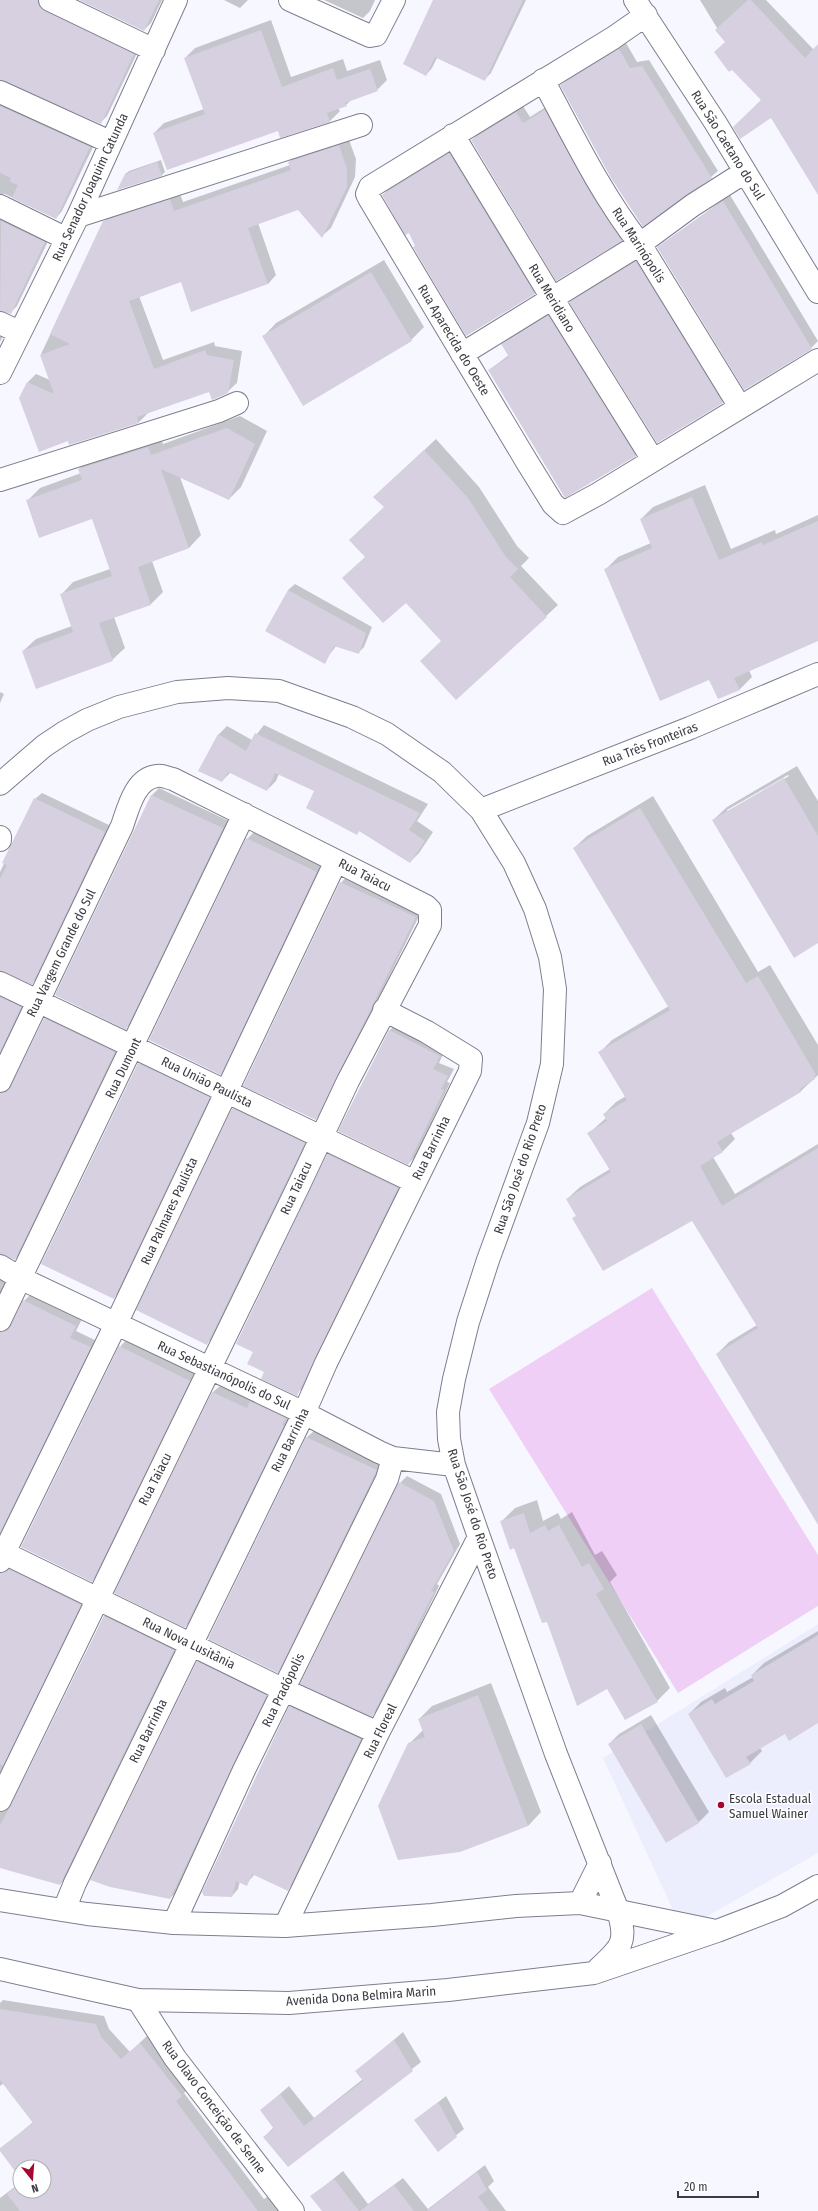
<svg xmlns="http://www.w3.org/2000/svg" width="818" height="2211" viewBox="0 0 818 2211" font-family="'Fira Sans Condensed',sans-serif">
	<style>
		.built { fill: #edeefd }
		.green { fill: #f0cff7 }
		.shadow { fill: #0003; fill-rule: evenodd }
		.building { fill: #d6d0e0 }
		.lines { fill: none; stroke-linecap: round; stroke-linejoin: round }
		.minor-casing { stroke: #7d7e8d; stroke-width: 24 }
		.major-casing { stroke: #7d7e8d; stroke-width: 24 }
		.minor { stroke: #fff; stroke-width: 22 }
		.major { stroke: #fff; stroke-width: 22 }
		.poi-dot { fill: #a40730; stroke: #fff; stroke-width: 1.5 }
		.labels { text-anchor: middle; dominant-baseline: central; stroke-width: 3; stroke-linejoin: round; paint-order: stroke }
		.street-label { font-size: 13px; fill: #3b3c43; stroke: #fff }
		.poi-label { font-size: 13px; fill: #3b3c43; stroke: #fff; text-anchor: start }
	</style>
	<rect width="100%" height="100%" fill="#f7f8ff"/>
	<path class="built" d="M818,1624v229l-112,64 -29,2 -74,-161z"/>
	<path class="green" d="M652,1288l166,267v51l-140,87 -189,-304z"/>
	<path class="shadow" d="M0,0h48l92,47 -33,69 -7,7 -100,-44z
		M81,0h81l-11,23 -7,7z
		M224,0h24l-8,8z
		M324,0h51l-5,11 -7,7z
		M434,0h92l-35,73 -7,7 -47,-22 -5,10 -6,7z
		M700,0h66l48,50 4,-4v148z
		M271,20l20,57 52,-18 4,12 33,-11 7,20 -10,10 -25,9 -6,6 -8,3 2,3 -10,10 -49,16 -3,-7 -124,3 10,-10 40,-14 -19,-51 10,-10z
		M626,43l11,19 12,-2 69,111 -7,6 -150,-92 7,-6z
		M0,95l96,46 -34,70 -6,7 -51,-24h-5z
		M552,103l76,130 -7,7 -64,40 -85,-140 7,-7 44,-27 7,11z
		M348,137l8,22 -1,18 -24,51 -9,8 -24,-27 -40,14 18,52 -8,9 -86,-3 -43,15 24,64 51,-18 1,4 27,5 -5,32 -10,9 -17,-2 -62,23 -9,9 -69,22 -42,-62 8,-8 14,6 -9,-26 63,-132 9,-10 66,-21 4,11 107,-37 -1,-3 9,-9z
		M456,147l85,140 -7,6 -118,-47 -7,-14 -26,-37 6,-7z
		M161,160l4,12 -3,3 -37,-1 4,-3z
		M730,195l88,146 -7,7 -153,-101z
		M0,209l51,26 -34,71 -7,7 -10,-3z
		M643,255l86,141 -7,6 -151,-100 7,-6z
		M384,260l40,67 -13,13 -148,-3 13,-14z
		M555,309l87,140 -7,6 -146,-85 20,-15 -6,-10 6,-7z
		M0,326l6,4 -6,12z
		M240,416l27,15 -26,56 -12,12 -49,-22 21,58 -12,13 -37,13 11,31 -12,12 -37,13 11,31 -13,12 -89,-9 13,-12 36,-13 -11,-31 12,-13 37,-13 -17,-51 -66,-17 13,-13 41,-15 -2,-4 12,-13 69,-21 3,9z
		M436,439l43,48 38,59 12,12 -8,8 37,39 -102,94 -13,-58 -93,-101 35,-33 1,-21z
		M705,485l26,64 44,-19 1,4 42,-19v125l-69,30 3,7 -13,13 -29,-12 -104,-109 12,-12 33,-14 -10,-24 12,-12z
		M295,584l77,43 -8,20 -6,6 -22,-7 -12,16 -36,-72z
		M0,692l4,2 -4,9z
		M264,725l164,79 -11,17 16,11 -14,21 -9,9 -50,-32 -3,4 -42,-43 -36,-17 -3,7 -9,9 -36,-18 -9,9 -4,-46 9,-9 25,14z
		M797,766l21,35v141l-105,-122 14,-13zM788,775l1,1 -62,36v-2z
		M159,788l70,33 -96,201 -7,6 -70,-33 96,-200z
		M42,793l69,33 -72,151 -7,6 -32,-13v-98l35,-73z
		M653,796l105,176 12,-7 48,80v30l-17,16 -70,42 4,6 -12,12 -10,6 22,37 83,-50v374l-101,-164 12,-12 28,-17 -64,-106 -116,-4 -10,-16 13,-12 30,-18 -21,-36 17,-15 -2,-4 12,-12 10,-6 -26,-44 12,-12 57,-34 -95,-158 13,-12z
		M254,832l69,33 -96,202 -7,7 27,-235z
		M347,876l75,34 -100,203 -7,6 26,-236z
		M0,986l27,14 -27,57z
		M51,1012l70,33 -100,208 -6,6 -15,-6v-168l11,1 34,-67z
		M396,1024l49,26 -6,13 15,6 -7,13 3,1 -35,74 -7,7 -69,-33 51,-101z
		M146,1057l70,33 -96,201 -6,7 25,-234z
		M240,1102l71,34 -97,201 -7,6 26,-234z
		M335,1148l69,33 -101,207 -7,6 -30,-22 -12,-20 -17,-9 91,-189z
		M0,1269l10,7 -10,21z
		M31,1294l51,25 -6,12 21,10 -97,194v-211l11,1 13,-24z
		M126,1340l69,34 -97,201 -6,6 28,-234z
		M220,1386l32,15 6,-6 33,16 -3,7 2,1 -98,201 -7,7 -69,-34 97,-201z
		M314,1431l69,32 -99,202 -6,7 -69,-34 98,-201z
		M407,1476l34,18 19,50 -23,40 2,2 -60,123 -7,6 28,-232z
		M537,1500l6,21 15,-8 3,6 11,-7 23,43 7,-4 15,24 -7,7 60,106 -13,13 -50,-14 -60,-66 -45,-100 13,-13z
		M0,1565l87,33 -87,179z
		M111,1610l69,34 -113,234 -7,6 -60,-17v-63l9,2 4,-1 91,-189z
		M818,1631v91l-32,11 -26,15 2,3 -12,12 -61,-49 12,-12 24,-14 2,4 26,-15 -1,-2 12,-12z
		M204,1656l68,33 -95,203 -7,6 28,-236z
		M491,1683l50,129 -13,14 -119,-82 14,-14 -4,-11 13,-13z
		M297,1700l70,32 -73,151 -7,7 -32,-16 -9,10 -6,-3 -2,8 -6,7 -29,-4 87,-185z
		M651,1715l58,97 -10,10 -90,-78 10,-10z
		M3,2000l101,16 5,13 21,23 18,-17 41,52 -5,6 80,106 8,-5 11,17h-283v-13l20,-15v8h24v-24h-24v9l-20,-26 33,-28 -29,-39 -4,3v-83z
		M403,2032l18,30 -133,104 -24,-29 10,-10 -12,-17 27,-24 25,32 49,-39 -6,-8z
		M446,2096l18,33 -26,21 -22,-30z
		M485,2165l9,16 -6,6 18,24h-183l-11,-15 31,-25 25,33 35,-26 25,31z"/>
	<path class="building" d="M0,0h38l2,7 5,4 89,43 -33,70 -101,-44z
		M79,0h80l-15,31z
		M433,0h90l-38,81 -50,-24 -9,19 -23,-12z
		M748,0h3l54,58 13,-14v151l-47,-77 -31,21 -7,-12 28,-27 -29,-30 -3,2 -15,-20 11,-10 -10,-12z
		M261,30l21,57 51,-19 4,12 33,-11 8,22 -33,12 2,3 -20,7 3,9 -50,16 -2,-7 -111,39 -14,-37 52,-19 -21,-56z
		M619,49l11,19 12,-2 70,112 -69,49 -32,-49 -51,-93z
		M0,106l90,41 -34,72 -44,-21 6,-13 -8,-3 1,-4 -11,-5z
		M545,110l44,81 33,50 -66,40 -85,-141 45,-28 7,11z
		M339,145l8,24v18l-25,51 -24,-28 -50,18 20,56 -77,28 -10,-30 -52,19 25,68 51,-19 2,5 27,5 -6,33 -16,7 -3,-8 -72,25 2,6 -70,22 -1,-4 -29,11 -20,-54 8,-16 27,12 -14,-39 30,-11 -20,-10 53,-113 67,-22 4,12 117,-41 -3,-8z
		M449,153l86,141 -69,42 -53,-89 2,-1 -6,-13 -4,2 -23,-40z
		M157,162l5,14 -45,14 8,-16z
		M723,201l89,148 -68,41 -87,-143z
		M1,221l44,21 -34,72 -11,-3z
		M636,261l87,142 -66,40 -88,-141z
		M371,272l41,69 -109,65 -41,-70z
		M548,315l88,141 -71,42 -77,-128 21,-13 -8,-13z
		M227,428l28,16 -26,56 -68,-31 28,79 -51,19 13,38 -52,18 14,38 -77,28 -14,-38 51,-19 -13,-38 52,-18 -20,-57 -53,19 -13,-38 56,-20 -4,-11 70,-22 3,8z
		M424,450l44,48 38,59 12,12 -8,8 37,40 -91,83 -36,-39 21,-20 -35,-38 -23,20 -41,-45 23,-21 -16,-17 35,-33 -11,-10z
		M692,497l27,63 43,-18 1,3 55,-24v120l-84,37 6,12 -22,9 -9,-19 -49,21 -56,-132 48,-21 -12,-29z
		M288,590l78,43 -7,21 -25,-8 -9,18 -60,-33z
		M255,733l165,80 -11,17 16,11 -15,22 -51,-32 -2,4 -51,-27 8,-17 -39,-18 -8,18 -39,-19 -6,10 -24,-11 20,-37 28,17z
		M784,778l34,58v107l-24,15 -82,-138z
		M151,795l72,33 -97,202 -71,-35z
		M34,798l71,34 -73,153 -32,-14v-92l7,-14 -5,-2z
		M640,808l106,175 12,-7 58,99 -2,1 1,3 -15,10 1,3 -84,50 6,10 -23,14 22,40 96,-58v377l-102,-171 42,-26 -66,-107 -89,50 -31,-53 4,-2 -10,-17 45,-27 -24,-39 20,-12 -4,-7 24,-14 -29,-48 72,-42 -97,-162z
		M246,838l71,34 -96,203 -72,-35z
		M340,882l76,35 -100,203 -73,-34z
		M0,997l21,10 -21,45z
		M44,1018l71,34 -100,208 -15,-6v-161l7,-2 4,-5z
		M389,1030l51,26 -7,13 15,7 -7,13 3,1 -36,75 -70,-34z
		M138,1063l72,34 -96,202 -73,-35z
		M232,1108l73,35 -98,202 -71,-35z
		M327,1154l71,34 -101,208 -36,-17 3,-7 -17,-8 6,-12 -17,-8z
		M23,1300l53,26 -6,12 21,9 -91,186v-201l7,-1 4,-5z
		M119,1346l71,35 -98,201 -71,-35z
		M212,1392l35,16 3,-7 36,17 -4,7 2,1 -99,202 -71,-35z
		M306,1437l71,33 -99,203 -70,-34z
		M399,1482l35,19 20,50 -23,40 3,1 -62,125 -72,-33z
		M524,1513l6,20 15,-8 3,6 11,-6 23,42 7,-4 15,26 -8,5 62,108 -33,18 -18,-31 -30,17 -30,-84 -5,1 -28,-75 -4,2 -10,-29z
		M9,1569l72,36 -78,161 -3,-2v-191z
		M104,1616l70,34 -114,235 -60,-17v-43l11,-20z
		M818,1635v88l-29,18 -4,-7 -39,23 5,7 -25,14 -38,-64 24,-15 3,5 39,-23 -3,-6z
		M197,1661l70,34 -97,204 -60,-12 -20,-7z
		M478,1695l50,131 -68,26 -62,8 -20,-54 30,-63 17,-6 -7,-18z
		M289,1706l72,33 -73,152 -36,-17 -5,12 -11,-5 -4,16 -28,-1 -2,-4z
		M641,1724l58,99 -33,20 -58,-99z
		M0,2009l96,15 5,13 20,22 19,-16 42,53 -6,5 82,110h-238l-13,-17 13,-10v7h24v-24h-24v11l-20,-27v-3l33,-25 -33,-43z
		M394,2040l19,31 -125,96 -25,-30 11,-8 -14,-19 20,-16 24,32 59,-45 -8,-10z
		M438,2102l19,35 -19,15 -24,-32z
		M477,2172l10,18 -9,7 11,14h-62z
		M334,2179l25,32h-37l-12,-15z
		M394,2185l20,26h-54z"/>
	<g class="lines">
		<g class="minor-casing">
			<path id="minor" d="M50,0l104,50
				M290,0l80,36 6,-1 2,-4 16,-31
				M635,0l80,122 103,170
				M646,15l-33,23 -243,149 -3,7 2,4 158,264 26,42 10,9 35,-19 220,-134
				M543,80c30,56 58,114 97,164l100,163
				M0,92l110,50
				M453,135l99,163 101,162
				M0,206l65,32
				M78,216l283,-91
				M0,323l19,9
				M462,354l178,-110 53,-39 52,-33
				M0,373l78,-157 98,-216
				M0,480l219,-69 18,-8
				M0,784l44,-38 21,-14 22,-12 32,-13 58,-15 51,-4 51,3 73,26 35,17 55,38 39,38 33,53 21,46 15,48 5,32 -3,75 -14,59 -50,137 -20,62 -14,57 -6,33 1,27 5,26 25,72 77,217 62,157
				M481,810l209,-82 128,-54
				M0,837v3
				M0,983l415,199
				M0,1081l122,-255c6,-17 13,-48 35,-50 5,-1 11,2 16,3l253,127 4,4v15l-82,156 -50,106 -298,613
				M0,1266l20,12 284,135 75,39 14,6 61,7
				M0,1320l244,-506
				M0,1551l284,139 94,43
				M0,1561l116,-237 220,-463
				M580,1903l20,-40
				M64,1910l11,-27 229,-470 22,-50 144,-292 1,-12 -44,-27 -43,-22
				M174,1923l70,-153 143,-291 6,-21
				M285,1926l93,-193 101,-196
				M138,2000l37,58 118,153"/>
		</g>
		<g class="major-casing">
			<path id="major" d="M0,1900l87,14 87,9 111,3 147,-11 84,-9 64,-3 136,28
				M0,1969l138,31 151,3 159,-13 146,-17 123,-42 65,-25 36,-20
				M598,1969c23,-21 30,-27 20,-58"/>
		</g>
		<use href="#minor" class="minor"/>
		<use href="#major" class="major"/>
	</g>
	<circle class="poi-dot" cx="721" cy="1805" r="4"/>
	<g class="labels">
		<g class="street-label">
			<text transform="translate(728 145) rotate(58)">Rua São Caetano do Sul</text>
			<text transform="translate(90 187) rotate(-65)">Rua Senador Joaquim Catunda</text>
			<text transform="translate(639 245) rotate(57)">Rua Marinópolis</text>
			<text transform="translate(552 298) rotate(59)">Rua Meridiano</text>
			<text transform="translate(454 340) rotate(59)">Rua Aparecida do Oeste</text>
			<text transform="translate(650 744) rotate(-21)">Rua Três Fronteiras</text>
			<text transform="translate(365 875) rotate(27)">Rua Taiacu</text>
			<text transform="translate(61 953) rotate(-64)">Rua Vargem Grande do Sul</text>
			<text transform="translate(123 1068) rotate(-64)">Rua Dumont</text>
			<text transform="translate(207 1082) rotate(26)">Rua União Paulista</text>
			<text transform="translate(431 1148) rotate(-64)">Rua Barrinha</text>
			<text transform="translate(520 1169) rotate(-71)">Rua São José do Rio Preto</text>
			<text transform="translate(296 1188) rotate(-65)">Rua Taiacu</text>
			<text transform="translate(169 1211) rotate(-65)">Rua Palmares Paulista</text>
			<text transform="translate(224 1375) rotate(25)">Rua Sebastianópolis do Sul</text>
			<text transform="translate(290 1440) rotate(-64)">Rua Barrinha</text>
			<text transform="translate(155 1479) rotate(-63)">Rua Taiacu</text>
			<text transform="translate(473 1514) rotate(72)">Rua São José do Rio Preto</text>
			<text transform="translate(189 1643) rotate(26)">Rua Nova Lusitânia</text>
			<text transform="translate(283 1690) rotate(-64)">Rua Pradópolis</text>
			<text transform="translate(148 1731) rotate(-64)">Rua Barrinha</text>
			<text transform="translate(380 1731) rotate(-64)">Rua Floreal</text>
			<text transform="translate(361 1996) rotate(-4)">Avenida Dona Belmira Marin</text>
			<text transform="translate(214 2107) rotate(53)">Rua Olavo Conceição de Senne</text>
		</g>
		<g class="poi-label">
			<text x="729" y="1798">Escola Estadual<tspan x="729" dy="15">Samuel Wainer</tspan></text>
		</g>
	</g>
	<g transform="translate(32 2179) rotate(163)"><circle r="19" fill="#ffffff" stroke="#b1b1b4"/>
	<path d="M0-3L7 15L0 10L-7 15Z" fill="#a40730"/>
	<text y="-6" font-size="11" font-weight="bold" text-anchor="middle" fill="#3b3c43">N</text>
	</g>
	<path d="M678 2191v6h80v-6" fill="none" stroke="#3b3c43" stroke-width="2"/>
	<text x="684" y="2191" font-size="12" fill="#3b3c43" stroke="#ffffff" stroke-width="3" paint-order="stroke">20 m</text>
</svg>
